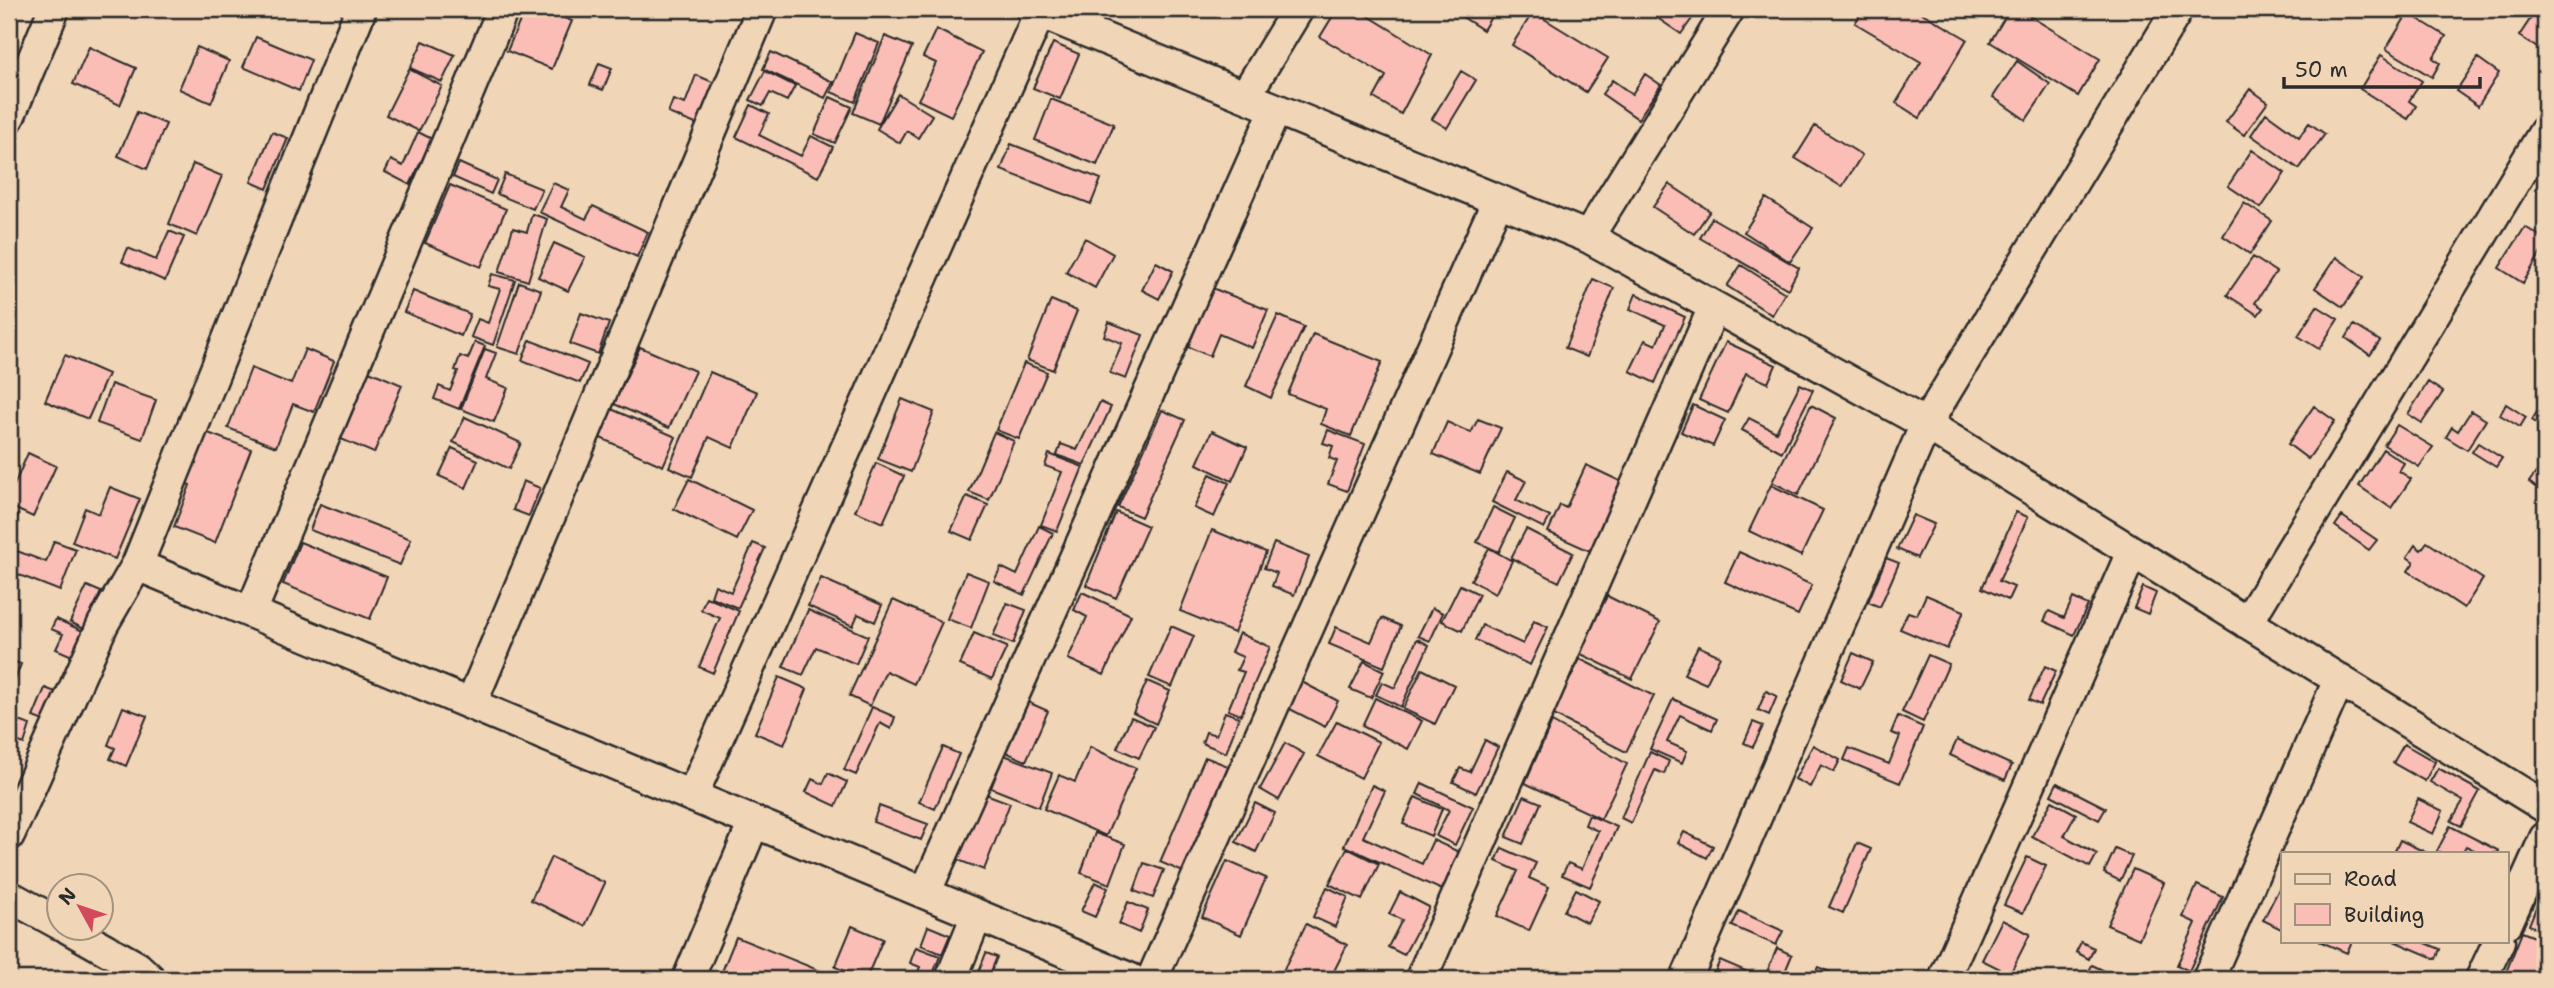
<svg xmlns="http://www.w3.org/2000/svg" width="2554" height="988" viewBox="0 0 2554 988" font-family="'Shantell Sans',sans-serif">
	<style>
		.building { fill: #fabeb6; stroke: #2b2b2b; stroke-width: 2 }
		.lines { fill: none; stroke-linecap: round; stroke-linejoin: round }
		.street-casing { stroke: #2b2b2b; stroke-width: 35 }
		.street { stroke: #f0d5b7; stroke-width: 30 }
	</style>
	<rect width="100%" height="100%" fill="#f0d5b7"/>
	<filter id="ink" filterUnits="userSpaceOnUse"><feTurbulence type="fractalNoise" baseFrequency=".0143" numOctaves="2"/><feDisplacementMap in="SourceGraphic" scale="14" xChannelSelector="R" yChannelSelector="G"/><feConvolveMatrix kernelMatrix="1 2 1 2 8 2 1 2 1" color-interpolation-filters="sRGB"/></filter>
	<g filter="url(#ink)">
		<path class="building" d="M525,9h17l30,12 -20,48 -45,-18z
			M1337,9h20l75,46 -31,59 -27,-16 12,-22 -66,-39z
			M1450,9h46l-13,21z
			M1653,9h46l-18,25 -31,-21z
			M1864,9h51l52,30 -47,79 -24,-15 25,-41 -66,-39z
			M2010,9h8l82,50 -22,37 -88,-54z
			M1533,12l75,46 -22,34 -74,-47z
			M2535,12l10,7v34l-26,-17z
			M2408,13l38,23 -13,22 7,5 -8,14 -46,-28z
			M936,29l46,23 -31,64 -33,-16 18,-37 -13,-6z
			M855,33l24,10 -24,59 -24,-10z
			M885,36l27,11 -33,77 -26,-11z
			M256,37l55,23 -12,31 -56,-24z
			M423,41l32,14 -13,27 -32,-14z
			M1053,43l26,11 -19,45 -27,-11z
			M89,47l47,21 -16,37 -47,-21z
			M197,47l32,14 -18,42 -32,-14z
			M771,52l62,30 -8,16 -62,-29z
			M2381,55l41,26 -13,20 7,5 -8,13 -48,-30z
			M2478,58l21,15 -21,33 -22,-15z
			M2017,61l33,23 -24,36 -33,-23z
			M599,63l13,5 -9,22 -13,-5z
			M409,69l33,17 -23,45 -33,-16z
			M765,71l30,15 -8,15 -17,-8 -7,13 -13,-6z
			M1461,71l15,9 -29,48 -15,-9z
			M1645,74l16,11 -23,34 -36,-25 10,-14 20,14z
			M696,75l19,8 -17,42 -30,-12 5,-13 12,4z
			M2250,89l18,13 -24,33 -18,-13z
			M898,94l34,21 -14,23 -11,-7 -7,12 -23,-14z
			M830,97l22,10 -17,36 -21,-9z
			M1051,99l63,25 -17,41 -62,-25z
			M751,105l18,9 -10,21 42,21 10,-20 22,11 -15,30 -82,-40z
			M137,112l29,12 -19,45 -29,-13z
			M2266,113l33,24 10,-14 16,11 -26,35 -48,-34z
			M1815,126l47,29 -20,32 -47,-29z
			M272,132l16,6 -21,51 -16,-7z
			M418,132l14,7 -22,46 -25,-13 6,-12 12,6z
			M1011,144l90,35 -10,25 -90,-34z
			M2252,150l33,23 -24,35 -33,-22z
			M459,163l38,17 -6,14 -38,-17z
			M193,164l29,12 -25,60 -28,-12z
			M505,174l37,15 -9,20 -36,-15z
			M2545,174v23l-10,-7z
			M553,183l16,7 -8,17 25,12 7,-13 55,26 -11,25 -98,-45z
			M1669,184l41,27 -16,23 -41,-27z
			M450,185l56,24 -25,58 -56,-24z
			M1766,198l47,30 -23,34 -46,-30z
			M2244,203l28,18 -22,33 -27,-18z
			M532,214l15,5 -19,62 -29,-9 14,-44 14,4z
			M1712,218l87,50 -11,21 -88,-51z
			M2525,227l20,12v7l-22,37 -24,-15z
			M169,231l15,6 -19,44 -43,-19 6,-14 28,12z
			M1085,238l28,16 -18,34 -29,-16z
			M554,243l31,14 -17,34 -30,-14z
			M2253,257l23,15 -21,31 8,5 -5,7 -31,-20z
			M2336,257l28,20 -21,30 -28,-19z
			M1156,262l17,9 -14,28 -17,-9z
			M1741,265l44,28 -13,22 -45,-29z
			M492,274l23,6 -22,65 -22,-8 7,-18 10,4 12,-34 -12,-3z
			M1593,279l21,9 -27,69 -22,-9z
			M519,282l22,8 -22,64 -22,-7z
			M1212,288l56,22 -16,38 -33,-14 -9,22 -22,-9z
			M413,291l57,23 -9,22 -57,-24z
			M1636,294l49,23 -30,66 -25,-12 15,-31 11,5 9,-20 -35,-16z
			M1051,300l26,11 -24,59 -26,-10z
			M2317,306l21,13 -19,30 -21,-13z
			M581,313l28,10 -11,31 -28,-10z
			M1278,315l26,12 -33,71 -25,-12z
			M1109,322l34,13 -17,44 -16,-6 12,-30 -18,-7z
			M2354,325l26,16 -10,14 -24,-17z
			M1313,334l69,28 -31,74 -30,-12 5,-15 -38,-15z
			M530,340l58,24 -8,19 -58,-23z
			M475,342l10,4 -26,63 -25,-10 5,-13 11,5 8,-20 -3,-1 5,-14 8,3z
			M1726,342l50,23 -8,18 -22,-10 -18,40 -29,-13z
			M640,347l55,24 -26,57 -55,-24z
			M305,349l29,12 -20,51 -21,-8 -17,43 -48,-19 23,-60 40,16z
			M485,349l11,4 -10,26 22,9 -14,34 -33,-13z
			M65,355l43,19 -20,45 -43,-18z
			M1024,363l23,9 -28,67 -23,-9z
			M369,371l33,14 -28,68 -33,-14z
			M710,372l47,20 -24,56 -24,-11 -17,40 -23,-10z
			M2428,382l15,10 -21,31 -14,-9z
			M111,384l45,16 -14,39 -45,-16z
			M1800,384l13,6 -31,62 -40,-22 7,-12 27,14z
			M902,399l32,13 -23,60 -33,-13z
			M2545,399v30l-13,-9z
			M1100,402l11,5 -27,58 -27,-10 4,-11 16,6z
			M2506,404l20,13 -6,10 -20,-12z
			M1693,405l32,15 -12,26 -32,-14z
			M1811,405l25,13 -38,77 -26,-13z
			M2314,406l21,15 -27,38 -20,-15z
			M609,408l67,29 -13,29 -67,-30z
			M1162,410l23,10 -44,97 -23,-10z
			M2471,411l15,9 -19,30 -21,-13 6,-10 6,4z
			M465,417l56,26 -12,26 -56,-27z
			M1478,419l23,9 -21,46 -47,-20 14,-32 24,11z
			M2397,425l36,22 -14,20 -35,-22z
			M200,430l51,19 -36,94 -41,-16 16,-42 -9,-4z
			M1328,430l37,14 -18,47 -19,-7 9,-23 -8,-3 4,-12 -10,-3z
			M1212,431l35,16 -15,34 -35,-17z
			M994,432l20,9 -25,59 -20,-8z
			M2478,443l24,15 -6,9 -24,-15z
			M452,448l26,12 -12,28 -27,-12z
			M2383,449l21,14 -5,8 12,8 -20,29 -32,-22z
			M28,453l28,13 -23,51 -24,-11v-9z
			M1049,454l34,13 -26,64 -16,-6 21,-53 -17,-6z
			M2545,461v22l-6,7 -10,-8z
			M876,463l28,13 -21,47 -28,-12z
			M1586,465l36,17 -32,69 -42,-19 12,-27 6,3z
			M1507,472l19,9 -10,19 34,17 -6,11 -52,-26z
			M1210,474l19,9 -15,34 -20,-9z
			M689,479l63,31 -15,30 -63,-31z
			M523,481l17,7 -11,28 -16,-6z
			M1771,485l52,25 -22,46 -52,-25z
			M110,487l30,12 -25,60 -43,-17 13,-34 14,6z
			M967,496l21,9 -16,35 -21,-9z
			M320,504l91,35 -11,26 -90,-35z
			M1493,507l22,11 -16,34 -22,-10z
			M9,512l9,3 -9,24z
			M1116,512l32,14 -32,72 -30,-13z
			M2016,512l12,5 -29,64 15,6 -6,13 -26,-12z
			M1913,515l21,9 -17,34 -20,-9z
			M2342,516l35,24 -8,10 -34,-24z
			M1039,526l14,7 -29,62 -30,-14 7,-14 16,8z
			M1526,529l47,24 -14,29 -48,-24z
			M1212,530l54,22 -32,81 -54,-22z
			M54,541l22,8 -16,42 -51,-20v-23l37,14z
			M300,542l87,35 -17,42 -87,-35z
			M2427,542l56,37 -19,29 -56,-37 6,-9 -7,-5 8,-12 6,5z
			M753,543l12,5 -27,60 -27,-11 4,-12 16,7z
			M1274,543l35,14 -15,38 -22,-9 5,-13 -13,-5z
			M1489,548l23,13 -17,33 -24,-14z
			M1739,552l73,33 -14,30 -73,-33z
			M1886,558l13,5 -19,44 -12,-5z
			M966,572l23,9 -18,47 -24,-9z
			M821,578l61,27 -7,17 -17,-8 -5,12 -45,-20z
			M1460,585l19,9 -17,37 -20,-10z
			M87,586l14,6 -17,37 -14,-7z
			M2143,587l13,6 -8,21 -14,-6z
			M1082,592l49,23 -27,60 -36,-16 19,-42 -13,-7z
			M1926,595l38,16 -17,38 -47,-20 8,-17 9,3z
			M1607,596l53,26 -28,57 -53,-26z
			M706,597l33,14 -26,62 -14,-6 21,-49 -19,-8z
			M2073,598l15,7 -14,30 -30,-14 5,-10 15,7z
			M893,600l49,22 -28,62 -28,-13 -16,35 -21,-10z
			M1007,603l19,7 -13,34 -20,-8z
			M1432,608l11,5 -13,28 -12,-5z
			M808,610l60,26 -12,28 -40,-17 -13,28 -20,-8z
			M1382,618l19,8 -17,41 -55,-23 7,-17 35,15z
			M56,619l27,12 -11,25 -16,-7 7,-15 -12,-5z
			M1534,621l14,6 -18,38 -55,-25 7,-15 41,19z
			M1171,626l23,10 -22,51 -23,-10z
			M974,633l33,14 -15,32 -32,-14z
			M1239,633l31,14 -29,68 -13,-5 16,-38 -7,-2 6,-13 -12,-5z
			M1417,639l12,6 -28,62 -25,-12 6,-13 13,6z
			M1698,646l22,10 -14,28 -22,-10z
			M1853,653l20,9 -13,27 -19,-9z
			M1928,655l21,9 -26,58 -21,-10z
			M1580,659l74,37 -28,56 -74,-38z
			M9,660l12,4 -12,31z
			M1364,661l20,10 -13,27 -21,-9z
			M2045,666l11,5 -16,34 -11,-5z
			M1422,669l32,16 -19,39 -32,-15z
			M779,677l28,12 -23,56 -29,-12z
			M1147,681l23,10 -14,33 -23,-11z
			M1300,681l38,20 -13,26 -39,-20z
			M45,688l13,5 -12,29 -13,-5z
			M1766,691l11,5 -8,19 -11,-5z
			M1375,698l47,23 -14,28 -46,-23z
			M1673,699l44,20 -5,11 -32,-15 -13,27 20,9 -5,12 -32,-14z
			M1023,700l25,11 -22,50 -25,-11z
			M123,707l24,9 -21,50 -16,-7 5,-11 -7,-3z
			M872,707l23,10 -4,12 -11,-6 -24,52 -12,-5z
			M1225,712l14,5 -13,36 -24,-10 4,-11 10,3z
			M1898,716l25,11 -23,56 -56,-23 5,-12 40,16 11,-28 -9,-3z
			M9,717l21,8 -6,19 -15,-6z
			M1131,717l23,10 -15,31 -22,-10z
			M1337,721l42,21 -18,36 -43,-22z
			M1552,722l75,42 -26,55 -76,-36z
			M1753,722l10,4 -10,21 -9,-4z
			M1485,740l13,7 -22,46 -23,-11 7,-14 10,4z
			M1957,740l55,25 -7,15 -55,-25z
			M1285,743l19,11 -25,46 -19,-11z
			M2404,744l31,18 -10,19 -32,-18z
			M1813,745l27,15 -6,12 -13,-7 -11,22 -15,-8z
			M943,747l16,7 -24,55 -16,-7z
			M1090,747l46,21 -30,68 -62,-27 15,-34 16,7z
			M1650,752l19,9 -5,13 -9,-4 -24,53 -10,-5z
			M1004,755l48,18 -13,34 -48,-19z
			M1205,757l23,9 -45,106 -23,-10z
			M2438,768l42,23 -19,35 -10,-5 12,-20 -33,-19z
			M828,773l19,9 -11,24 -30,-14 6,-13 11,5z
			M1422,783l51,24 -18,38 -19,-9 13,-26 -32,-16z
			M2057,783l49,25 -7,12 -48,-25z
			M1372,785l13,6 -22,46 59,27 11,-24 26,12 -17,38 -98,-44z
			M983,793l27,10 -26,67 -26,-10z
			M1524,796l17,7 -18,41 -17,-7z
			M1415,797l27,12 -11,27 -28,-12z
			M2418,799l25,12 -10,23 -26,-12z
			M2052,801l24,13 -12,22 33,18 -7,13 -58,-31z
			M1255,803l20,10 -19,39 -20,-10z
			M879,806l49,18 -7,16 -48,-18z
			M1589,815l28,12 -27,60 -28,-12 6,-12 14,6 16,-38 -13,-6z
			M2450,826l49,25 -1,2h-18l-14,-7 -4,7h-26z
			M1684,832l29,14 -6,12 -29,-15z
			M1095,833l30,11 -15,40 -29,-11z
			M2400,840l27,13h-33z
			M1857,843l14,6 -28,64 -14,-6z
			M1347,848l32,16 -17,36 -33,-16z
			M1502,848l34,15 -7,15 20,9 -20,44 -32,-15 21,-45 -22,-10z
			M2115,849l17,7 -12,25 -16,-8z
			M551,857l54,26 -20,43 -54,-26z
			M2027,857l19,9 -23,47 -19,-8z
			M1227,861l39,17 -25,57 -39,-18z
			M1144,863l20,7 -11,28 -19,-7z
			M2133,869l31,14 -25,56 -32,-14z
			M1095,882l13,6 -13,29 -14,-6z
			M2197,885l26,12 -34,74 -12,-6 19,-42 -13,-6z
			M2281,885l2,2v43l-20,-10z
			M2545,885v47l-16,-7z
			M1327,887l21,10 -13,30 -22,-10z
			M1576,889l23,12 -12,22 -23,-12z
			M1400,892l29,15 -25,48 -16,-8 14,-27 -13,-6z
			M1128,902l20,8 -9,23 -20,-9z
			M1739,911l44,20 -7,14 -44,-19z
			M2002,920l28,14 -20,40 -28,-14z
			M1306,924l41,21 -17,34h-51z
			M852,926l31,13 -17,40 -31,-12z
			M928,926l22,9 -8,19 -21,-9z
			M2522,932l23,9v24l-5,14h-24l-11,-4z
			M736,937l87,35 -3,7h-101z
			M2319,941h33l-5,12z
			M2394,941h27l19,8 -4,10z
			M2081,942l13,6 -5,11 -13,-7z
			M916,947l24,9 -9,23h-16l5,-12 -10,-4z
			M1777,948l15,7 -10,24h-48l-19,-7 5,-12 44,19z
			M986,953l11,4 -9,22h-12z
			M2092,965l13,6 -3,8h-17z
			M1818,967l21,9 -2,3h-25z
			M840,972l18,7h-21z"/>
		<g class="lines">
			<g class="street-casing">
				<path id="street" d="M1032,9l556,228 338,187 619,383
					M1245,96l53,-87
					M9,117l45,-108
					M1588,237l141,-228
					M137,565l994,414
					M251,612l252,-603
					M2247,623l298,-492
					M471,704l291,-695
					M692,796l348,-784
					M9,835l94,-211 34,-59 224,-556
					M925,893l351,-784
					M9,896l51,28
					M2507,923l38,-85
					M68,928l69,39 13,12
					M688,979l66,-157
					M951,979l26,-64
					M1152,979l346,-779
					M1421,979l293,-672
					M1686,979l240,-555 252,-415
					M1944,979l188,-427
					M2208,979l131,-299
					M2481,979l18,-38"/>
			</g>
			<use href="#street" class="street"/>
		</g>
	</g>
	<rect width="2554" height="988" fill="none" stroke="#f0d5b7" stroke-width="35"/>
	<rect x="18" y="18" width="2519" height="953" fill="none" stroke="#2b2b2b" stroke-width="2.5" filter="url(#ink)"/>
	<rect x="2281" y="852" width="228" height="91" fill="#f0d5b7" stroke="#a1917f" stroke-width="2"/>
	<rect x="2295" y="874" width="35" height="10" fill="#f0d5b7" stroke="#a1917f" stroke-width="2"/>
	<text x="2344" y="886" font-size="21" fill="#2b2b2b">Road</text>
	<rect x="2295" y="904" width="35" height="21" fill="#fabeb6" stroke="#a1917f" stroke-width="2"/>
	<text x="2344" y="922" font-size="21" fill="#2b2b2b">Building</text>
	<g transform="translate(80 907) rotate(310)"><circle r="33" fill="#f0d5b7" stroke="#a1917f" stroke-width="2"/>
	<path d="M0-5L12 26L0 18L-12 26Z" fill="#d1495b"/>
	<text y="-10" font-size="19" font-weight="bold" text-anchor="middle" fill="#2b2b2b">N</text>
	</g>
	<path d="M2284 77v10h196v-10" fill="none" stroke="#2b2b2b" stroke-width="3.5"/>
	<text x="2295" y="77" font-size="21" fill="#2b2b2b" stroke="#f0d5b7" stroke-width="5" paint-order="stroke">50 m</text>
</svg>
